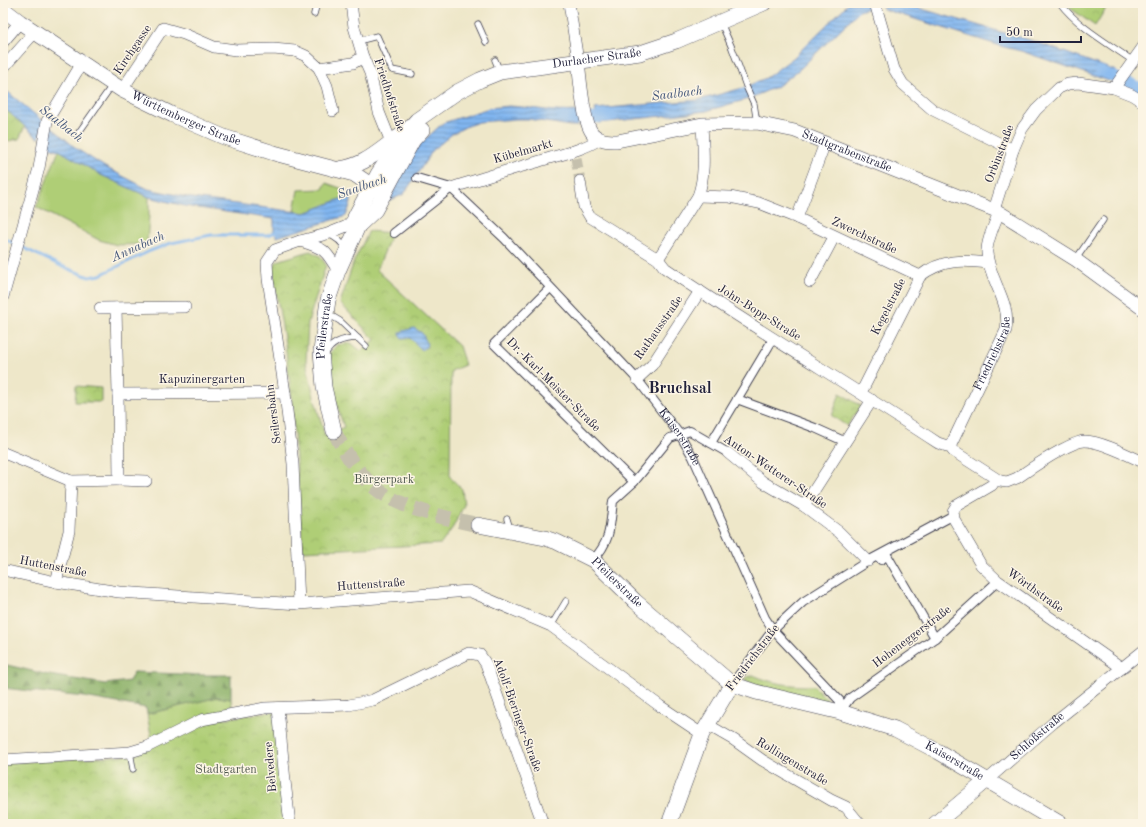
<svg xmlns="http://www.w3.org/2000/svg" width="1146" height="827" viewBox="0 0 1146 827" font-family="'Old Standard TT',serif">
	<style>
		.grass { fill: #afce76; stroke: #687858 }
		.forest { fill: url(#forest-firs); stroke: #566a51 }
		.park { fill: url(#park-crowns); stroke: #687858 }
		.water { fill: url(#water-rules); stroke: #526c96 }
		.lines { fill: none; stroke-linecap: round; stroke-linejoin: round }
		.stream { stroke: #81b6f0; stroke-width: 3 }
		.canal { stroke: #81b6f0; stroke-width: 11 }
		.minor-tunnel { stroke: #c5c0ad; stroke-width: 11; stroke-dasharray: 11 5.5; stroke-linecap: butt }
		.secondary-tunnel { stroke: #c5c0ad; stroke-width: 15; stroke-dasharray: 15 8; stroke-linecap: butt }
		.service-casing { stroke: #414050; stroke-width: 7 }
		.pedestrian-casing { stroke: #414050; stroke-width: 10 }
		.minor-casing { stroke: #414050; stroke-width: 12 }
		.tertiary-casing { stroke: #414050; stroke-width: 14 }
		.secondary-casing { stroke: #414050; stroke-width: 16 }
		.service { stroke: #fff; stroke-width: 5.5 }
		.pedestrian { stroke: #fff; stroke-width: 8 }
		.minor { stroke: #fff; stroke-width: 11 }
		.tertiary { stroke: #fff; stroke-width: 13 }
		.secondary { stroke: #fff; stroke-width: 15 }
		.labels { text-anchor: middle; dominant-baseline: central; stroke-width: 3; stroke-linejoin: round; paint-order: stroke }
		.street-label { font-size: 12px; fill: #22223b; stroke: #fcf5e5 }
		.park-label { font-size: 12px; fill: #4c564d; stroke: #fcf5e5 }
		.water-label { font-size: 13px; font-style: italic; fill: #43567a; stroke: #fcf5e5 }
		.district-label { font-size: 16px; font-weight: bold; fill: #22223b; stroke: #fcf5e5 }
	</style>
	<defs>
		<pattern id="forest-firs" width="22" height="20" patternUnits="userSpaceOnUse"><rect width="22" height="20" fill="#8bb167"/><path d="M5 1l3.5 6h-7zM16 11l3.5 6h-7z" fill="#719056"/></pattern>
		<pattern id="park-crowns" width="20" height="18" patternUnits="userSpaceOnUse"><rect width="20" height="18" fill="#afce76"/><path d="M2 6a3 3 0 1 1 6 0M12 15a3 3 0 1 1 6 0" fill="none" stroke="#96b167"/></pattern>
		<pattern id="water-rules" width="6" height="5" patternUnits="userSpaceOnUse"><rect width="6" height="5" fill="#81b6f0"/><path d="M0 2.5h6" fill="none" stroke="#6994c4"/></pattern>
	</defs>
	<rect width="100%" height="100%" fill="#fcf5e5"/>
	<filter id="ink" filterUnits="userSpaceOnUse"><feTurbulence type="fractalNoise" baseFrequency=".025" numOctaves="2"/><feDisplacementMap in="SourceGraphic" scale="8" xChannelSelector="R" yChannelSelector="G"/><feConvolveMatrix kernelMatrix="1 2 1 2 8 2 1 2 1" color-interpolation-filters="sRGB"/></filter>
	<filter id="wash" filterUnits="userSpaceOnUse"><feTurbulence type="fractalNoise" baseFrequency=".012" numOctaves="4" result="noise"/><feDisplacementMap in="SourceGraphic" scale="16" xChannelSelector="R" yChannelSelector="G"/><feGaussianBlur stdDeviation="0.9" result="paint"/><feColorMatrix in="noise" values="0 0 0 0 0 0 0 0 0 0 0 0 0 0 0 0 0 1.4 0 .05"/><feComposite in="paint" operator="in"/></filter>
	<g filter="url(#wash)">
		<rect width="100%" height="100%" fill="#eee7c9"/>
		<path class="grass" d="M59,150l42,25 48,22v18l-2,29 -30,1 -18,-5 -63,-33z
			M326,183l20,7 5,5 -46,18 -11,-2 4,-21 25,-1z
			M753,675c20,9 39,11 61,11l15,15c-28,-4 -62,-7 -86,-22z
			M218,697l13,2 2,15 -80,32 -6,-32z"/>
		<path class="forest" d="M3,664l46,11 56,9 24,-3 5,-9 71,3h26v24l-13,-2 -71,17 -1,-6 -62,-11 -81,-9z"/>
		<path class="park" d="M1067,3h42l-14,23 -25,-18z
			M3,107l22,19 -6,13 -16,3z
			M369,231l23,2 -15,37 82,76 6,19 -14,6 -1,106 12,12 2,16 -11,22 -12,17 -138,7 -12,-157 -6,-51 -13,-74 5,-8 33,-10 10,5 6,9 -18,57 -2,40 9,39 10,35 19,-9c-9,-23 -12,-49 -15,-73l8,-9 14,-2 10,8 14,-11 -35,-37 14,-42z
			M76,386l25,2v14h-26z
			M840,393l21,13 -14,20 -15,-10z
			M275,711l13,113h-285v-61l132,-8 62,-32z"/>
		<path class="water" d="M849,3h18l2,5 -10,3 -58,57 -23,18 -30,13 -42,12 -107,12 -4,-14 104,-9 44,-12 23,-10 27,-20z
			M881,3h20l135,39 80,29 -7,10 -88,-30 -17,-4 -121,-38z
			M3,88l41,34 -5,17 -36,-32z
			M509,106c23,1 45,7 67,5l2,15h-8l-42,-7h-12l-37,3 -12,4 -15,8 -19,16 -29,44 -15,7 19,-39 13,-19 22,-20 46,-15z
			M49,125l28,24 28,18 43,22 44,9 113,15 46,-18v8l-5,13 -69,21 -3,-6v-12l-89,-13 -36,-9 -48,-22 -42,-25 -13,-4z
			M414,328l8,5 5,10 -1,4 -4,3 -12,-12h-8l-2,-2v-4z"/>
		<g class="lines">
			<path class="stream" d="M3,238l56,27 30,12 11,-2 50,-24 21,-8 40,-8h57l10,-4"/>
			<path class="canal" d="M1100,71l32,13 11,6
				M563,117l23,2 26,-3"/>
		</g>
	</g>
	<g filter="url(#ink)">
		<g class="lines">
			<path class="minor-tunnel" d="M576,158l4,23"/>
			<path class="secondary-tunnel" d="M334,431c10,20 22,40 39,55 28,24 71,31 105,39"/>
			<g class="service-casing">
				<path id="service" d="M1060,3c17,23 49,41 73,58
					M314,14l3,-11
					M721,23l11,25 14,38 8,18 3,19
					M478,24l8,18
					M358,41l19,-5 15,34 20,4
					M495,60l5,12
					M77,135l36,-51
					M328,234c7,3 14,7 17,15
					M1076,259l27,-39
					M328,314l12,7 26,25
					M325,355c6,-13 19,-17 33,-17
					M507,519l3,10
					M551,626l15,-25
					M130,752l3,17"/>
			</g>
			<g class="pedestrian-casing">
				<g id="pedestrian">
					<path id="s1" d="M417,178l34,10 53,50 133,141 43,56 13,22 72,161 8,12 67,71v11"/>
					<path d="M394,233l57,-45"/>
					<path d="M550,288l-56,56 140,138"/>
					<path d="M737,399l78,29 31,14"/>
					<path d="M711,443l62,-104"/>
					<path d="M593,560c18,-19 17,-34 20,-59l21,-19 36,-44 20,-7 38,22"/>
					<path d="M881,560l6,-5 48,83"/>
					<path d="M732,684l41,-54 30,-28 65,-41 84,-45"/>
					<path d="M840,712l10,-14 85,-60 63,-57"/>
				</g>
			</g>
			<g class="minor-casing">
				<g id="minor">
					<path d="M351,3l3,24 9,30 7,16 9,39 12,30"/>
					<path d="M569,3l9,58"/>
					<path d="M875,3l19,66 9,15 30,26 80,40"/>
					<path d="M3,42l17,-20"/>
					<path d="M3,68l32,-36"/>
					<path d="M319,68l8,18 6,25"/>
					<path d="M1114,88l29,-41"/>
					<path d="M122,90l41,-62 21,6 30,13 22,3 37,-1 22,2 11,5 13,12 34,-5 10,-6"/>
					<path d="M580,181l4,26 6,10 68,42 7,9c90,61 183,116 273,175l12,4"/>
					<path d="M451,188c29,-9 57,-18 86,-26 21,-7 44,-11 63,-23"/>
					<path d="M698,196l32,1 29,6 38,15 123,58"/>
					<path d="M994,210l19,-60 9,-21 14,-19 23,-22 9,-4 10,-1 36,5 18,7 11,7"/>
					<path d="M797,218l28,-75"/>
					<path d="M300,241c24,7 26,9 38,30"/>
					<path d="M658,259l40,-63c8,-22 5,-48 4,-72"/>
					<path d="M810,282l24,-45"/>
					<path d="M3,297l36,-129 8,-47 35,-58"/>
					<path d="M100,308l85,-1"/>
					<path d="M116,308l2,86"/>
					<path d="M637,379l15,-14 48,-74"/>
					<path d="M860,392l4,-5 56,-111c22,-17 42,-16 68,-13"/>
					<path id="s2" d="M950,447l56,-117c5,-29 -17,-50 -19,-77 -1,-11 8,-30 12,-41"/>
					<path d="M950,447l3,4 47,30 7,1 10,-4c13,-9 54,-37 68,-37 15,0 43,14 58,21"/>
					<path d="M4,453l67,28"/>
					<path d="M728,453l35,29 41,24 35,26 29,29"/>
					<path d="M996,479l-4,6 -36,21 -3,5 1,8 27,46 17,16 124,87"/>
					<path d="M119,480l27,1"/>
					<path d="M804,506l68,-106"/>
					<path d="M3,570l53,12 63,10 180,12 170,-13 82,35 109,80 42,28"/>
					<path d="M56,582l13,-51 2,-50 48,-1 -1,-86 167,-1"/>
					<path d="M299,604l-6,-140 -8,-71 -17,-114 -1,-17 8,-12 25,-9 27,-7 20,-8 8,-9"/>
					<path d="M278,708l7,73 5,43"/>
					<path d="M708,725l26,15 28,20 69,40 15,7 14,17"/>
					<path d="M3,760l127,-8 17,-5 54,-27 64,-12 84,-3 24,-5 96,-47 11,2 6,9 57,160"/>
					<path id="s3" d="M986,781l67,-58 90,-72"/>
				</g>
			</g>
			<g class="tertiary-casing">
				<g id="tertiary">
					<path id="s4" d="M578,61c2,16 5,63 15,73 7,7 15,7 24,7l85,-17 55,-1 38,8 204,81 77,48 67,49"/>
				</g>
			</g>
			<g class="secondary-casing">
				<g id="secondary">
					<path id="s5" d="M3,9l17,13 102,68 51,25 51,22 50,16 80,21 30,20"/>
					<path d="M339,169c26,-3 40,-19 61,-33"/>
					<path id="s6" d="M358,226l-3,-9 2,-4 21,-39 29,-43 10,-11 40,-28 23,-12 20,-8 140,-19 36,-12 88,-38"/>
					<path id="s7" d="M334,431l-10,-44 -3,-36 7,-51 10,-29 20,-45 17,-16 38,-70 9,-10"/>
					<path id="s8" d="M478,525l67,13 12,4 36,18 42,41 97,83 24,8 84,20 55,17 44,23 122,72"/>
					<path d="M669,824l33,-90 30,-50"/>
					<path d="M935,824l51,-43"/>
				</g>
			</g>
			<use href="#service" class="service"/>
			<use href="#pedestrian" class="pedestrian"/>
			<use href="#minor" class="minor"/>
			<use href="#tertiary" class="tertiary"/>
			<use href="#secondary" class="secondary"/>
		</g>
	</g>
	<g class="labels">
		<g class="street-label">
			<text transform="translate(133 50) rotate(-56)">Kirchgasse</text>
			<text stroke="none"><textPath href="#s6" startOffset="319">Durlacher Straße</textPath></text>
			<text transform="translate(389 95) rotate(72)">Friedhofstraße</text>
			<text stroke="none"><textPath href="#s5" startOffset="214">Württemberger Straße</textPath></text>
			<text transform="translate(523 152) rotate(-16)">Kübelmarkt</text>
			<text stroke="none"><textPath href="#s4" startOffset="337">Stadtgrabenstraße</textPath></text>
			<text transform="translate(1000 154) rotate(-69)">Orbinstraße</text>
			<text transform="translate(864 236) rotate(25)">Zwerchstraße</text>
			<text transform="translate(889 307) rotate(-63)">Kegelstraße</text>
			<text transform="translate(759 313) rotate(32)">John-Bopp-Straße</text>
			<text stroke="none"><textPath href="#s7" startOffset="106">Pfeilerstraße</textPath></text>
			<text transform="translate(659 328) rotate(-55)">Rathausstraße</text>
			<text stroke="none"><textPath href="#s2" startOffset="103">Friedrichstraße</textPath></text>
			<text x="202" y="380">Kapuzinergarten</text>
			<text transform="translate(553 385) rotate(45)">Dr.-Karl-Meister-Straße</text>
			<text transform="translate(274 414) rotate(-97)">Seilersbahn</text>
			<text stroke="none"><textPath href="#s1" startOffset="374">Kaiserstraße</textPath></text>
			<text transform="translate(775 472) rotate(34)">Anton-Wetterer-Straße</text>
			<text transform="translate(53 567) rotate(11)">Huttenstraße</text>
			<text stroke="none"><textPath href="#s8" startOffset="154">Pfeilerstraße</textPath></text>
			<text transform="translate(371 585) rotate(-4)">Huttenstraße</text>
			<text transform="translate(1035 591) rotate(36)">Wörthstraße</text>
			<text transform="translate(912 637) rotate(-37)">Hoheneggerstraße</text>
			<text transform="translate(753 658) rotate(-53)">Friedrichstraße</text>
			<text transform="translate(517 715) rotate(70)">Adolf-Bieringer-Straße</text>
			<text stroke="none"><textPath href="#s3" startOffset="68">Schloßstraße</textPath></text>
			<text transform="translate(792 762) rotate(31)">Rollingenstraße</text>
			<text stroke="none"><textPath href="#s8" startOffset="544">Kaiserstraße</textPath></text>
			<text transform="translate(271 767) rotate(-95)">Belvedere</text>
		</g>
		<g class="park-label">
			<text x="384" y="480">Bürgerpark</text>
			<text x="226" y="770">Stadtgarten</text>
		</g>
		<g class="water-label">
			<text transform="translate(677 94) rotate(-7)">Saalbach</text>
			<text transform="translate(61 124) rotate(38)">Saalbach</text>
			<text transform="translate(362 187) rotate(-19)">Saalbach</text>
			<text transform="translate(138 247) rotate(-24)">Annabach</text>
		</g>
		<g class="district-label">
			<text x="680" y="389">Bruchsal</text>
		</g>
	</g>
	<rect width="1146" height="827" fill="none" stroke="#fcf5e5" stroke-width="16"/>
	<path d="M1000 36v6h81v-6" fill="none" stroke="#22223b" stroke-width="2"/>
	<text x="1006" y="36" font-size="12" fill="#22223b" stroke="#fcf5e5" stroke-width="3" paint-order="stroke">50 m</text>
</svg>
